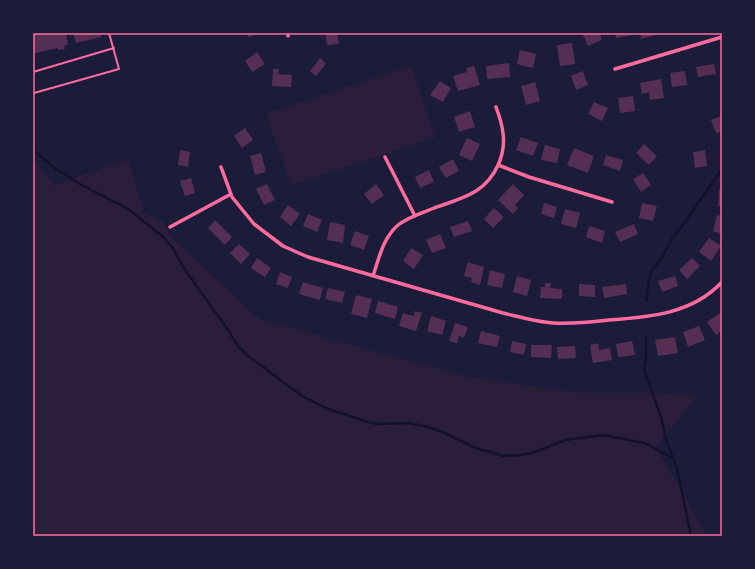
<svg xmlns="http://www.w3.org/2000/svg" width="755" height="569" viewBox="0 0 755 569" font-family="'Noto Serif',serif">
	<style>
		.green { fill: #2a1e3b }
		.lines { fill: none; stroke-linecap: round; stroke-linejoin: round }
		.stream { stroke: #12122b; stroke-width: 2.5 }
		.building { fill: #542f53 }
		.service { stroke: #ff6b9d; stroke-width: 2 }
		.minor { stroke: #ff6b9d; stroke-width: 3.5 }
		.neatline { fill: none; stroke: #ff6b9d; stroke-width: 1.5 }
	</style>
	<rect width="100%" height="100%" fill="#1b1b3a"/>
	<path class="green" d="M411,66l24,72 -144,48 -25,-72z
		M33,159l22,26 73,-26 16,54 18,8 9,16 88,82 205,57 117,17h77l39,3 -41,51 51,89h-674z"/>
	<g class="lines">
		<path class="stream" d="M33,150l23,19 24,15 48,25 34,27 10,11 13,23 46,64c2,8 10,15 16,21l55,41 26,13 40,13 9,2 30,-1 18,3 15,5 36,17 9,3h3l15,5 18,-1 14,-3 30,-12 38,-5 42,8 29,16
			M647,301c-1,-5 2,-25 5,-31 2,-4 8,-7 10,-12 5,-10 10,-22 18,-29l42,-60
			M646,336v22l-2,11 17,48 5,23 11,28 14,68"/>
	</g>
	<path class="building" d="M33,33h33l2,11 -4,2 1,3 -7,1 -1,-2 -24,6z
		M73,33h27l1,4 -25,6z
		M247,33h14l-13,4z
		M325,33h12l2,11 -12,1z
		M582,33h18l2,7 -14,6z
		M615,33h16v2l-15,3z
		M640,33h15l1,2 -15,4z
		M572,43l3,21 -15,2 -3,-21z
		M520,50l16,4 -3,14 -16,-4z
		M257,52l8,12 -13,8 -7,-11z
		M320,58l6,6 -10,12 -6,-5z
		M509,63l1,14 -23,2 -1,-13z
		M714,64l2,10 -18,3 -2,-10z
		M474,66l6,19 -22,6 -5,-15 14,-4 -1,-4z
		M273,69h6l-1,5 14,1 -1,12 -19,-1z
		M583,71l5,14 -12,5 -5,-14z
		M685,71l2,14 -15,2 -2,-14z
		M661,79l3,19 -14,2 -1,-8 -7,2 -2,-11z
		M440,81l11,7 -8,14 -13,-7z
		M535,82l5,19 -14,4 -5,-19z
		M633,96l2,15 -15,2 -2,-15z
		M594,102l14,6 -6,13 -14,-7z
		M470,111l5,16 -16,5 -5,-15z
		M722,116v15l-6,2 -5,-13z
		M245,128l8,12 -11,8 -8,-12z
		M521,137l17,6 -5,13 -17,-6z
		M467,138l13,6 -8,17 -13,-6z
		M644,144l13,12 -8,9 -13,-12z
		M545,145l15,4 -3,14 -16,-3z
		M574,148l20,8 -6,17 -21,-8z
		M180,150l10,2 -2,15 -10,-2z
		M705,150l2,16 -12,2 -2,-16z
		M261,153l5,19 -11,3 -5,-19z
		M606,155l17,5 -3,11 -17,-6z
		M453,159l6,12 -13,7 -7,-11z
		M429,170l5,12 -14,6 -5,-11z
		M643,173l8,12 -10,7 -8,-13z
		M191,178l4,15 -10,3 -5,-15z
		M267,184l8,16 -11,5 -8,-16z
		M376,184l8,11 -12,9 -8,-10z
		M513,184l11,11 -9,10 3,3 -5,6 -15,-14z
		M719,190h3v16h-4z
		M544,203l13,4 -3,11 -13,-4z
		M642,203l15,3 -4,15 -14,-3z
		M288,205l12,9 -9,12 -11,-9z
		M494,208l10,9 -11,11 -9,-9z
		M565,209l15,4 -4,15 -15,-4z
		M308,214l14,6 -5,12 -14,-6z
		M717,215l5,1v18l-9,-3z
		M215,220l17,17 -7,8 -17,-17z
		M468,221l4,10 -18,6 -4,-10z
		M330,222l15,3 -2,18 -16,-3z
		M634,224l4,10 -18,8 -5,-10z
		M589,226l16,5 -3,12 -16,-6z
		M355,231l14,5 -5,14 -14,-5z
		M440,234l6,14 -14,5 -6,-13z
		M709,238l12,8 -10,15 -12,-9z
		M239,244l11,10 -9,10 -11,-11z
		M411,248l12,7 -9,14 -11,-8z
		M257,258l14,10 -6,9 -14,-9z
		M692,258l8,8 -13,13 -8,-9z
		M468,262l16,5 -4,18 -9,-3 1,-4 -8,-2z
		M490,270l15,4 -3,14 -15,-3z
		M280,272l12,5 -4,11 -12,-4z
		M517,276l14,4 -4,16 -14,-4z
		M675,276l3,10 -16,6 -4,-11z
		M303,282l20,6 -3,12 -21,-6z
		M545,283h6l-1,5 12,1v10l-22,-1 1,-11h4z
		M579,284l16,1v12l-16,-1z
		M626,284l1,10 -23,4 -2,-11z
		M328,288l17,4 -3,11 -17,-4z
		M356,295l16,4 -5,19 -16,-4z
		M378,301l20,6 -3,12 -20,-6z
		M415,311l7,2 -6,18 -17,-5 4,-13 10,3z
		M720,313l2,3v14l-6,5 -9,-13z
		M431,316l15,5 -4,14 -15,-4z
		M455,323l13,4 -4,11 -5,-2 -2,7 -8,-2z
		M699,326l6,14 -17,7 -5,-15z
		M481,331l19,5 -3,11 -19,-4z
		M675,337l3,16 -20,3 -3,-16z
		M512,341l14,3 -2,11 -14,-3z
		M632,341l3,14 -17,2 -2,-13z
		M598,343l1,7 11,-2 2,12 -19,3 -3,-18z
		M531,345h21l-1,13 -20,-1z
		M575,346l1,12 -18,1 -1,-12z"/>
	<g class="lines">
		<path class="service" d="M33,72l81,-24
			M33,91l1,2 85,-24 -10,-36"/>
		<path class="minor" d="M288,36v-3
			M615,69l107,-32
			M385,157l30,59
			M498,165l31,12 83,25
			M221,167l11,30 22,27 29,22 25,11 195,56c17,4 34,9 51,10 19,1 37,-1 55,-3 41,-3 83,-6 113,-38
			M170,227l61,-33
			M373,276c6,-18 10,-38 25,-51 10,-8 24,-12 36,-17 14,-5 29,-9 42,-17 19,-12 30,-36 27,-58 -1,-9 -4,-18 -7,-26"/>
	</g>
	<rect width="755" height="569" fill="none" stroke="#1b1b3a" stroke-width="68"/>
	<rect x="34" y="34" width="687" height="501" class="neatline"/>
</svg>
